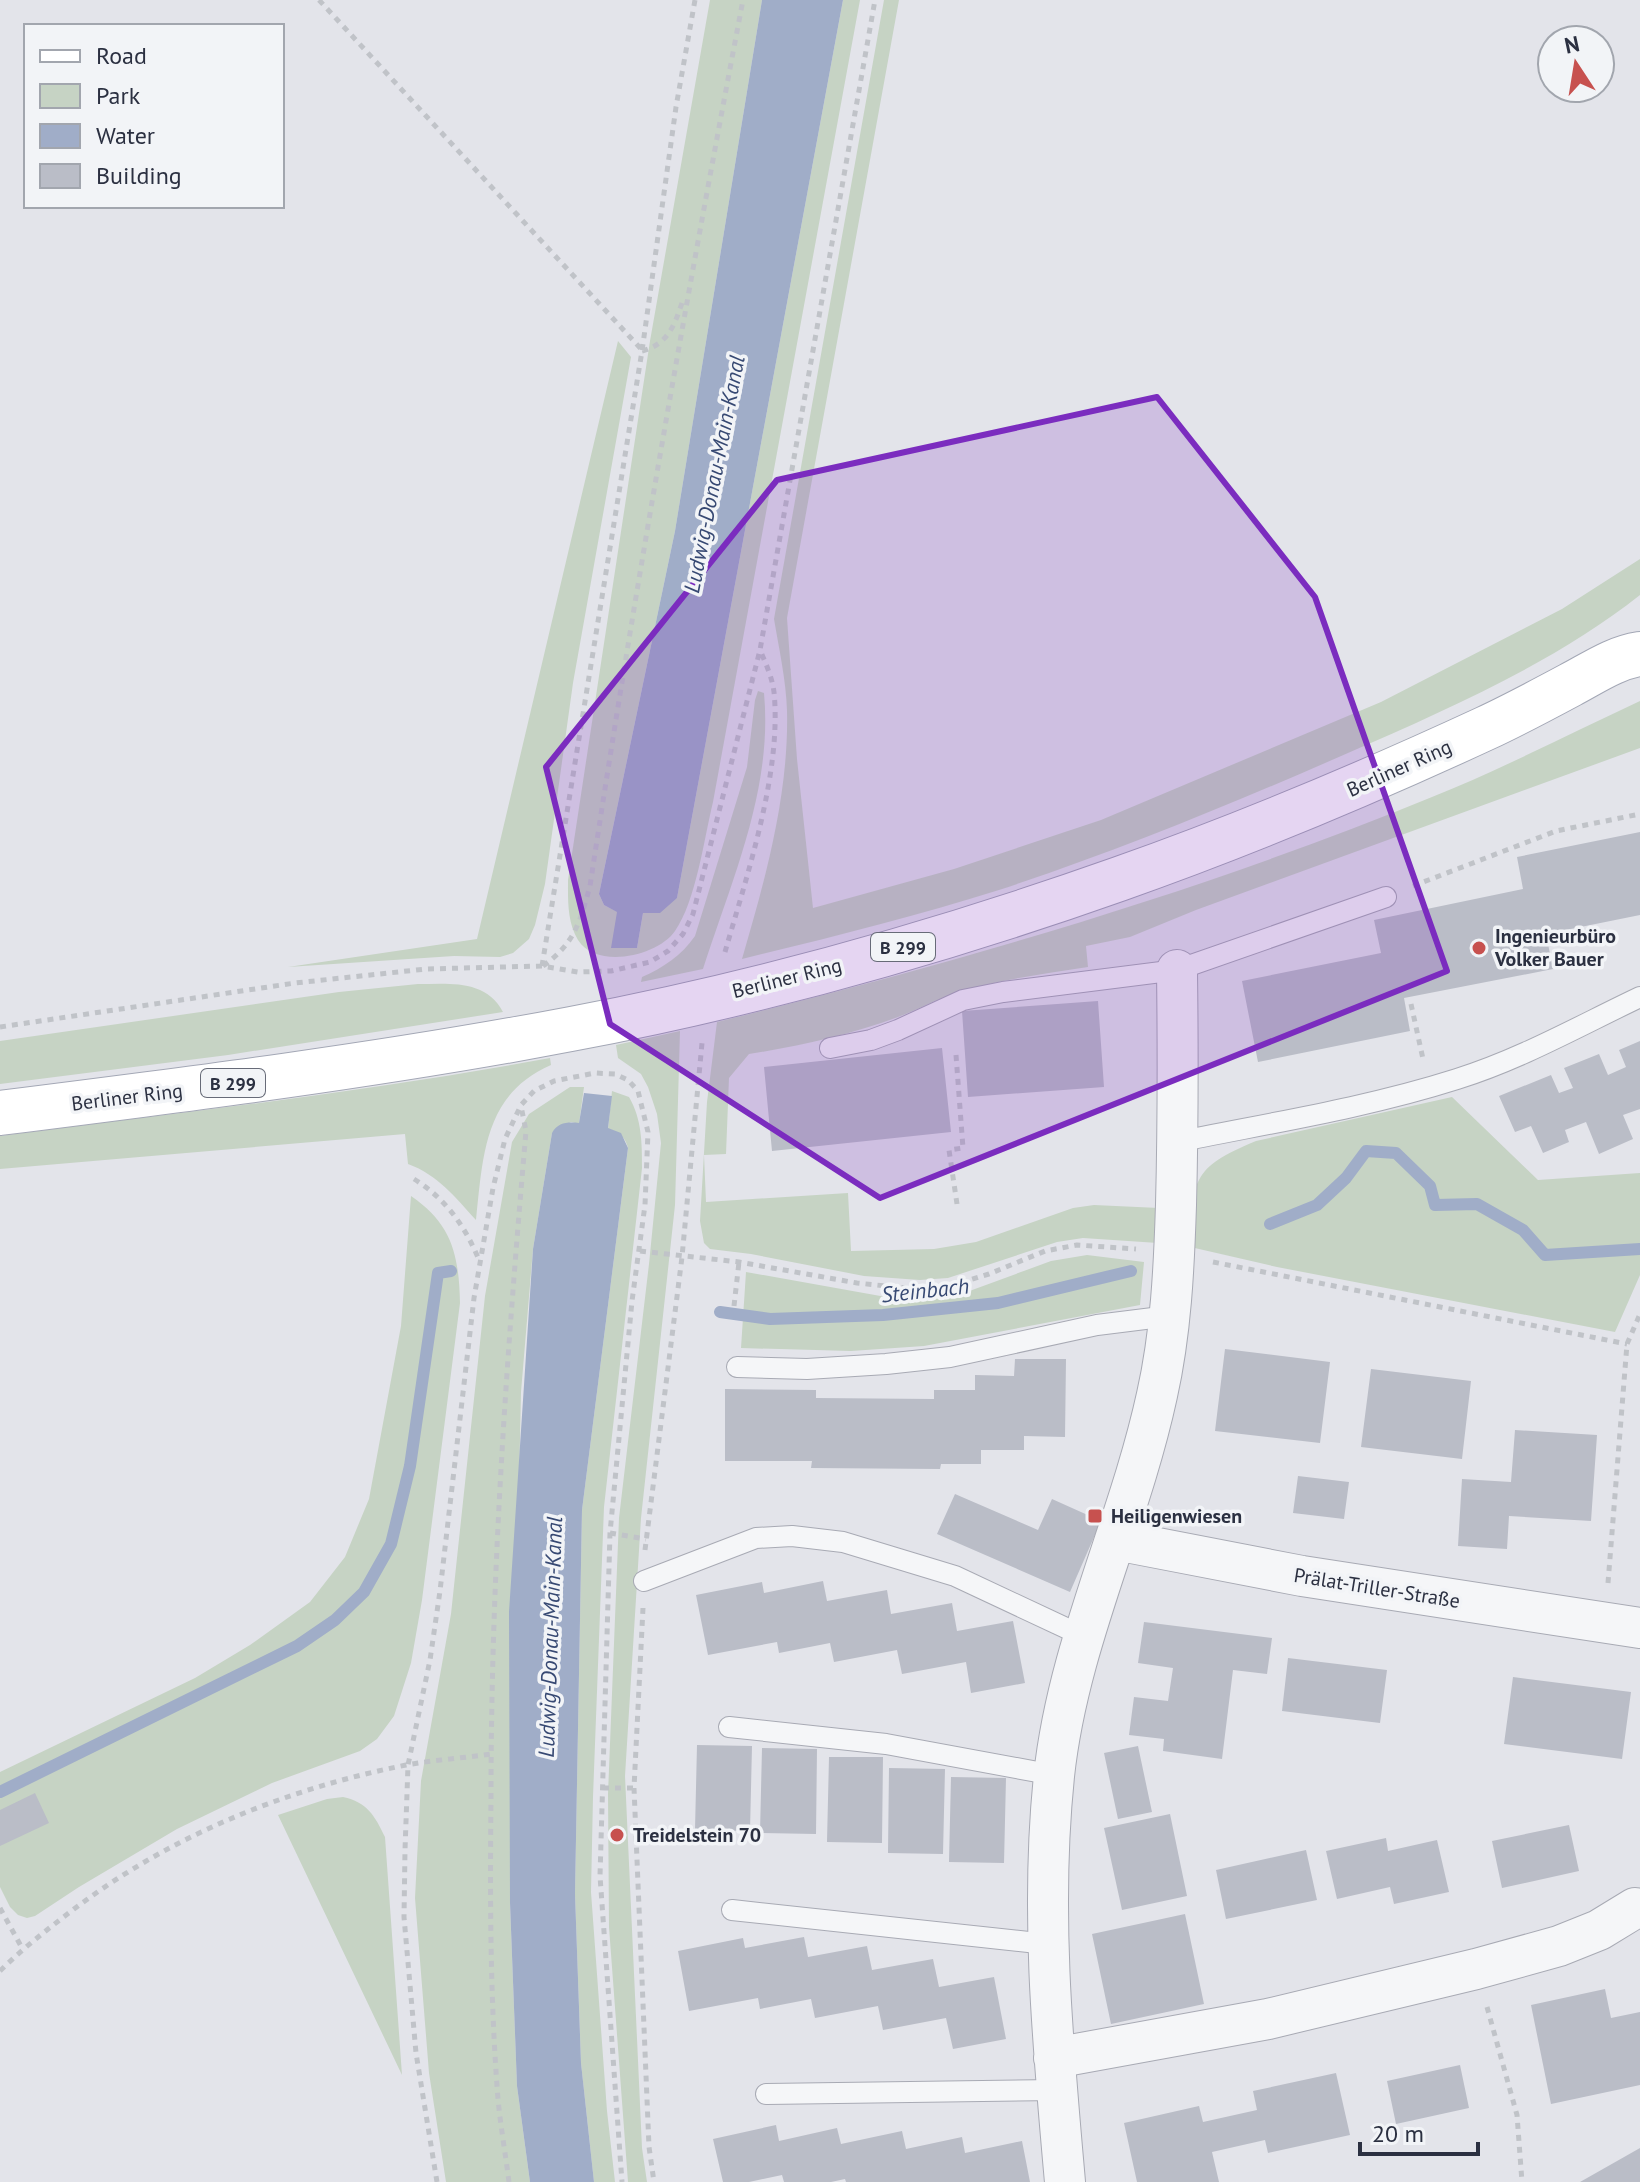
<svg xmlns="http://www.w3.org/2000/svg" width="1640" height="2182" viewBox="0 0 1640 2182" font-family="'PT Sans',sans-serif">
	<style>
		.green { fill: #c6d3c4 }
		.water { fill: #a0adc8 }
		.lines { fill: none; stroke-linecap: round; stroke-linejoin: round }
		.stream { stroke: #a0adc8; stroke-width: 12 }
		.building { fill: #babdc7 }
		.service-casing { stroke: #a8aab4; stroke-width: 22 }
		.minor-casing { stroke: #a8aab4; stroke-width: 42 }
		.primary-casing { stroke: #a3a7b5; stroke-width: 46 }
		.path { stroke: #c0c3c8; stroke-width: 5; stroke-dasharray: 6 6; stroke-linecap: butt }
		.service { stroke: #f5f6f8; stroke-width: 20 }
		.minor { stroke: #f5f6f8; stroke-width: 40 }
		.primary { stroke: #fff; stroke-width: 44 }
		.marked { fill: #7b2cbf; fill-opacity: 0.2; stroke: #7b2cbf; stroke-width: 6; stroke-linejoin: round }
		.poi-dot { fill: #c7514f; stroke: #f2f4f7; stroke-width: 3 }
		.labels { text-anchor: middle; dominant-baseline: central; stroke-width: 7; stroke-linejoin: round; paint-order: stroke }
		.shield { fill: #f2f4f7; stroke: #676b78; stroke-width: 2 }
		.shield-label { font-size: 18px; font-weight: bold; fill: #2b3041 }
		.street-label { font-size: 20px; fill: #2b3041; stroke: #f2f4f7 }
		.poi-label { font-size: 20px; font-weight: bold; fill: #2b3041; stroke: #f2f4f7; text-anchor: start }
		.water-label { font-size: 22px; font-style: italic; fill: #374973; stroke: #f2f4f7 }
	</style>
	<rect width="100%" height="100%" fill="#e3e4ea"/>
	<path class="green" d="M710,0h52l-87,531 -76,363 5,11 14,7 -6,36h25l6,-35 34,-15 166,-898h17l-147,802c-9,37 -17,99 -38,129 -17,25 -78,39 -97,9 -11,-18 -10,-40 -10,-60l82,-539z
		M884,0h15l-112,618 10,141 16,149 141,-39 147,-49 280,-118 181,-93 78,-50v36c-86,68 -192,114 -292,158 -114,50 -230,98 -349,137 -85,27 -171,48 -257,69 23,-79 47,-164 45,-248 -1,-31 -8,-62 -13,-92z
		M618,341l13,16 -58,326 -28,201 -10,41 -6,14 -16,14 -13,4 -46,-1 -166,11 189,-28z
		M758,691l6,2c9,96 -32,186 -61,276l-62,13 1,-5c21,-9 40,-22 53,-41l52,-169 8,-67z
		M1640,701v47l-444,162 -66,27 -44,9 2,21c-45,7 -90,13 -133,26 -20,7 -38,17 -57,24 -49,18 -98,29 -149,37l-20,24 -3,76 -22,1 2,47 142,-9 3,58 83,-2 42,-7 97,-34 21,-3 65,3 -1,35 -75,-5 -26,4 -109,36 -28,2 -56,-4 -113,-22 -41,-5 -6,-6 -4,-22 7,-119 10,-80c242,-60 484,-130 715,-225 70,-28 139,-64 208,-96z
		M418,984c31,0 68,-5 85,28l-275,43 -228,29v-43l339,-49z
		M680,1031l-5,174 -34,313 -16,258 17,372 5,34h-19l-19,-255 -1,-133 11,-276 30,-254 12,-121 -4,-29 -9,-27 -7,-13 -23,-16 -2,-13z
		M550,1058l1,7c-67,29 -68,91 -75,155 -21,-23 -38,-45 -68,-56l-3,-30 -405,35v-33c184,-24 368,-44 550,-78z
		M570,1087h14l-5,37 -8,-2 -19,11 -19,116 -12,143 -11,511 7,183 13,96h-84l-17,-109 -14,-175 6,-117 30,-167 34,-318 27,-154 17,-28z
		M612,1091l17,6c13,22 13,47 13,71l-38,339 -11,290 -2,95 16,219 8,71h-21l-13,-119 -6,-169 7,-384 46,-362c-2,-10 -10,-17 -20,-19z
		M1452,1097l86,83 102,-7v102l-25,57 -338,-65 -91,-21c10,-67 3,-77 70,-105z
		M411,1196c41,28 48,59 49,107l-38,297 -11,63 -17,53 -17,23 -17,12 -88,32 -95,46 -98,58 -44,29 -8,2 -9,-3 -8,-8 -10,-20v-115l195,-94 55,-33 60,-43 35,-45 24,-58 32,-173z
		M1087,1255l57,7 -4,43 -216,41 -73,5 -110,-3 5,-76 140,25 49,1 29,-5 87,-32z
		M343,1797c24,5 32,19 42,40l17,238 -124,-260 49,-16z"/>
	<path class="water" d="M762,0h81l-166,898 -17,15h-17l-6,35h-26l6,-36 -13,-7 -5,-11 76,-363z
		M584,1093l28,3 -4,32 13,5 7,15 -46,362 -7,384 6,169 13,119h-64l-13,-96 -7,-183 -1,-291 24,-363 19,-116c6,-11 16,-11 27,-10z"/>
	<g class="lines">
		<path class="stream" d="M1270,1224l47,-19 29,-27 20,-27 30,2 34,33 5,19 42,-1 46,26 22,25 95,-6
			M720,1312l50,7 113,-4 115,-12 133,-32
			M0,1792l297,-146 38,-26 29,-28 27,-48 19,-78 28,-193 13,-2"/>
	</g>
	<path class="building" d="M1640,832v83l-94,19 7,35 -149,29 6,33 -152,31 -16,-81 139,-28 -7,-33 149,-31 -6,-32z
		M1098,1001l6,86 -136,10 -6,-86z
		M1640,1041v68l-17,6 10,24 -34,15 -13,-32 -21,8 4,12 -26,11 -12,-27 -16,6 -16,-36 52,-21 8,18 14,-5 -9,-20 35,-14 9,21 18,-8 -7,-17z
		M942,1048l9,84 -179,19 -8,-84z
		M1225,1349l105,13 -10,81 -105,-12z
		M1015,1359h51l-1,78 -41,-1v14h-43v14h-40l-1,5 -129,-1 1,-7h-87v-72l91,1v8l118,1v-9h41v-15l39,1z
		M1371,1369l100,12 -9,78 -101,-12z
		M1515,1430l82,5 -6,86 -82,-5 -2,33 -49,-3 4,-67 49,3z
		M1298,1476l51,6 -5,37 -51,-6z
		M955,1494l83,36 14,-31 49,22 -31,71 -133,-58z
		M823,1581l4,20 60,-11 4,24 61,-11 5,28 56,-10 12,62 -54,10 -5,-31 -64,12 -5,-24 -63,12 -4,-19 -51,10 -2,-11 -69,13 -12,-60 66,-13 2,11z
		M1144,1622l128,16 -5,36 -34,-4 -11,89 -59,-8 1,-12 -35,-4 5,-38 34,4 5,-33 -35,-5z
		M1288,1658l99,12 -7,53 -98,-12z
		M1513,1677l118,15 -9,67 -118,-15z
		M697,1745l55,1 -2,85 -55,-1z
		M1138,1746l14,66 -34,7 -14,-66z
		M762,1748l55,1 -1,85 -56,-1z
		M829,1757h54l-1,86 -55,-1z
		M889,1768l56,1 -2,85 -55,-1z
		M951,1777l55,1 -2,85 -55,-1z
		M35,1793l14,30 -49,23v-36z
		M1170,1814l17,82 -65,14 -18,-82z
		M1569,1825l10,46 -77,17 -10,-47z
		M1386,1838l2,13 49,-11 12,52 -55,12 -4,-17 -53,12 -11,-48z
		M1306,1850l11,50 -91,19 -10,-49z
		M1185,1914l19,90 -93,20 -19,-90z
		M804,1937l4,20 59,-11 5,24 61,-11 6,28 55,-10 12,62 -53,10 -7,-31 -63,12 -5,-24 -63,12 -4,-19 -51,10 -2,-11 -69,13 -11,-60 65,-13 2,10z
		M1605,1989l6,29 29,-6v73l-89,19 -20,-99z
		M1460,2065l9,43 -73,16 -9,-43z
		M1336,2073l14,62 -82,18 -3,-13 -53,12 7,30h-82l-13,-59 75,-17 4,16 54,-12 -4,-19z
		M776,2125l3,16 58,-13 4,16 61,-13 4,18 56,-12 3,16 57,-12 8,41h-184l-1,-3 -14,3h-47l-2,-7 -33,7h-26l-10,-43z
		M1640,2148v34h-60z"/>
	<g class="lines">
		<g class="service-casing">
			<path id="service" d="M830,1048l41,-8 27,-10 65,-30 40,-8 174,-22 209,-73
				M1177,1142c93,-19 189,-34 280,-63 64,-20 122,-53 183,-82
				M737,1367l70,2 79,-5 64,-7 147,-32 72,-9
				M644,1581l112,-43 36,-2 51,6 112,34 128,60
				M729,1727l157,17 168,31
				M732,1910l315,34
				M766,2094l291,-4"/>
		</g>
		<g class="minor-casing">
			<path id="minor" d="M1116,1540l186,36 338,52
				M1054,2058l214,-39 208,-50 83,-23 40,-16 36,-22
				M1065,2182c-12,-135 -25,-271 -11,-406 14,-132 75,-252 103,-381 14,-62 17,-127 19,-190 2,-78 2,-156 1,-235"/>
		</g>
		<g class="primary-casing">
			<path id="primary" d="M0,1113c191,-24 382,-48 571,-84 186,-35 370,-87 548,-150 125,-44 246,-95 367,-151 28,-13 56,-28 84,-43 23,-12 44,-27 70,-31"/>
		</g>
		<path class="path" d="M319,0l323,350
			M642,351c26,-7 32,-25 40,-48
			M1413,886l143,-55 84,-17
			M725,952c22,-77 57,-180 49,-260 -2,-15 -8,-28 -14,-42
			M542,966l100,-615 34,-244 19,-107
			M543,966c32,-23 37,-44 47,-80 45,-297 97,-592 153,-886
			M1411,1004l12,55
			M0,1027l295,-44 131,-14 116,-3 36,6 33,-1 39,-9 18,-11 15,-17 10,-20 67,-264 115,-650
			M956,1055l7,93 -14,2 8,54
			M414,1179c32,20 51,47 65,81
			M640,1251l99,11 118,21 58,6 38,-4 36,-11 56,-23 32,-6 59,4
			M1213,1262l414,82
			M734,1306l5,-44
			M610,1533l36,6
			M645,1550l37,-293 20,-214
			M1608,1583l19,-239 13,-30
			M643,1608l-9,180 15,359 5,35
			M603,1788h31
			M0,1908l22,40
			M0,1971c23,-23 48,-42 74,-62 98,-74 212,-120 332,-144 28,-5 57,-7 85,-11
			M1487,2007l30,108 5,67
			M437,2182l-21,-129 -12,-136 1,-67 3,-85 22,-105 10,-69 34,-293 19,-110 12,-49 16,-34 13,-14 20,-10 41,-8 20,1 13,6 10,11 10,41 -3,73 -13,96 -22,232 -10,343 22,306
			M509,2182c-4,-32 -10,-64 -12,-96 -7,-97 -7,-194 -6,-290 0,-223 16,-444 35,-665l-5,-25"/>
		<use href="#service" class="service"/>
		<use href="#minor" class="minor"/>
		<use href="#primary" class="primary"/>
	</g>
	<path class="marked" d="M1157,397l158,200 132,374 -567,227 -270,-174 -64,-257 231,-287z"/>
	<g class="poi-dot">
		<circle cx="1479" cy="948" r="8"/>
		<rect x="1087" y="1508" width="16" height="16" rx="4"/>
		<circle cx="617" cy="1835" r="8"/>
	</g>
	<g class="labels">
		<g class="shield">
			<rect x="871" y="933" width="64" height="28" rx="6"/>
			<rect x="201" y="1069" width="64" height="28" rx="6"/>
		</g>
		<g class="shield-label">
			<text x="903" y="947">B 299</text>
			<text x="233" y="1083">B 299</text>
		</g>
		<g class="street-label">
			<text transform="translate(1399 768) rotate(-24)">Berliner Ring</text>
			<text transform="translate(787 978) rotate(-14)">Berliner Ring</text>
			<text transform="translate(127 1097) rotate(-7)">Berliner Ring</text>
			<text transform="translate(1377 1588) rotate(9)">Prälat-Triller-Straße</text>
		</g>
		<g class="poi-label">
			<text x="1495" y="936">Ingenieurbüro<tspan x="1495" dy="23">Volker Bauer</tspan></text>
			<text x="1111" y="1516">Heiligenwiesen</text>
			<text x="633" y="1835">Treidelstein 70</text>
		</g>
		<g class="water-label">
			<text transform="translate(714 474) rotate(-79)">Ludwig-Donau-Main-Kanal</text>
			<text transform="translate(925 1290) rotate(-6)">Steinbach</text>
			<text transform="translate(550 1637) rotate(-88)">Ludwig-Donau-Main-Kanal</text>
		</g>
	</g>
	<rect x="24" y="24" width="260" height="184" fill="#f2f4f7" stroke="#a2a6ae" stroke-width="2"/>
	<rect x="40" y="50" width="40" height="12" fill="#ffffff" stroke="#a2a6ae" stroke-width="2"/>
	<text x="96" y="64" font-size="24" fill="#2b3041">Road</text>
	<rect x="40" y="84" width="40" height="24" fill="#c6d3c4" stroke="#a2a6ae" stroke-width="2"/>
	<text x="96" y="104" font-size="24" fill="#2b3041">Park</text>
	<rect x="40" y="124" width="40" height="24" fill="#a0adc8" stroke="#a2a6ae" stroke-width="2"/>
	<text x="96" y="144" font-size="24" fill="#2b3041">Water</text>
	<rect x="40" y="164" width="40" height="24" fill="#babdc7" stroke="#a2a6ae" stroke-width="2"/>
	<text x="96" y="184" font-size="24" fill="#2b3041">Building</text>
	<g transform="translate(1576 64) rotate(348)"><circle r="38" fill="#f2f4f7" stroke="#a2a6ae" stroke-width="2"/>
	<path d="M0-6L14 30L0 20L-14 30Z" fill="#c7514f"/>
	<text y="-12" font-size="22" font-weight="bold" text-anchor="middle" fill="#2b3041">N</text>
	</g>
	<path d="M1360 2142v12h118v-12" fill="none" stroke="#2b3041" stroke-width="4"/>
	<text x="1372" y="2142" font-size="24" fill="#2b3041" stroke="#f2f4f7" stroke-width="6" paint-order="stroke">20 m</text>
</svg>
